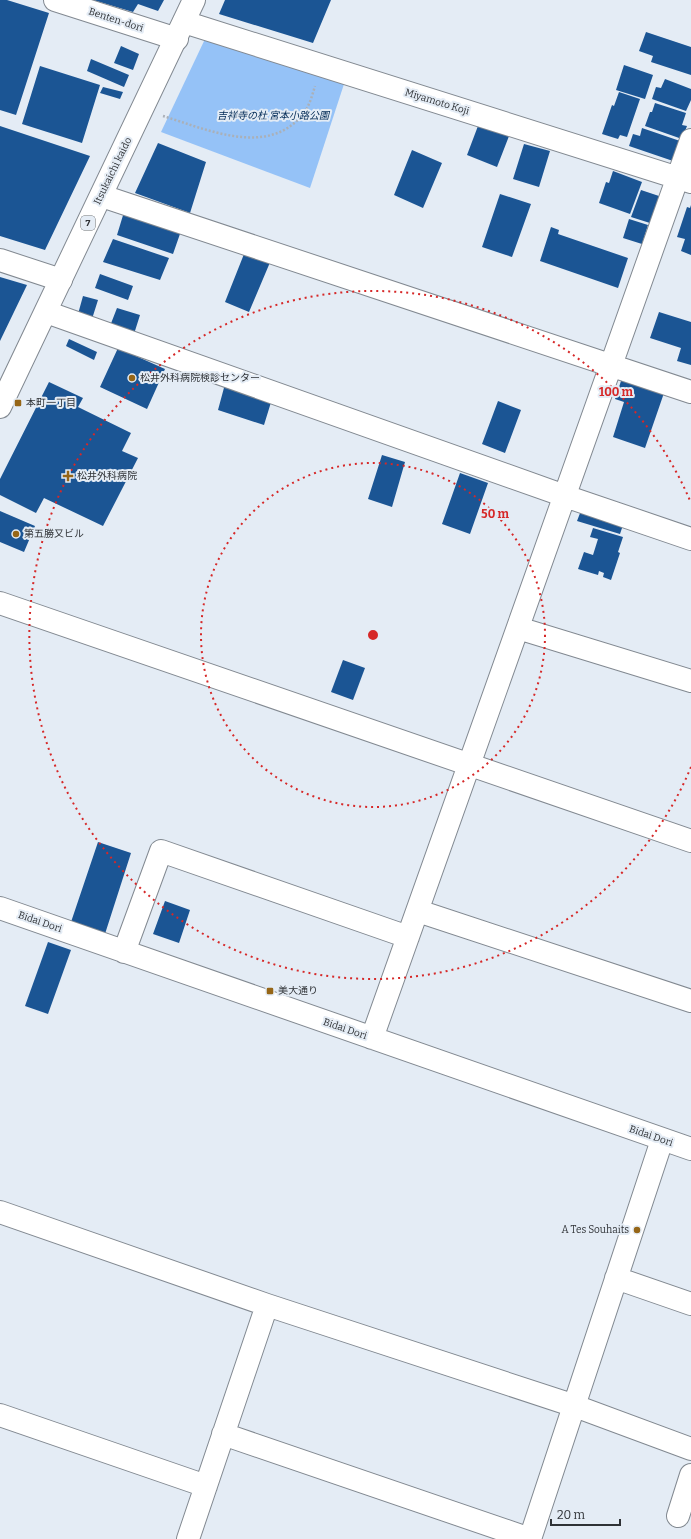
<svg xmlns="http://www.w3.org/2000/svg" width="691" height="1539" viewBox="0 0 691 1539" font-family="Bitter,'Noto Sans JP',serif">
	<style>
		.green { fill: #95c2f7 }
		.building { fill: #1b5594 }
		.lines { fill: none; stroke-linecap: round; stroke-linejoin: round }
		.minor-casing { stroke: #828991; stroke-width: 24 }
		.major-casing { stroke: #828991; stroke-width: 24 }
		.path { stroke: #aab0b8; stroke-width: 2.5; stroke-dasharray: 2 2; stroke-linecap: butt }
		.minor { stroke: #fff; stroke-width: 22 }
		.major { stroke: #fff; stroke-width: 22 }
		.ring { fill: none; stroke: #d62828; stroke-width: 2; stroke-dasharray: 2 4 }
		.poi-dot { fill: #966617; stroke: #e4ecf5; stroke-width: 1.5 }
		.labels { text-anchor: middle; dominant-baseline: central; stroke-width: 4; stroke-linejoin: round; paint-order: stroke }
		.shield { fill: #e4ecf5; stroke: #656a6f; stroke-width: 1 }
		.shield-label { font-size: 9px; font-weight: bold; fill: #2f3236 }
		.street-label { font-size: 10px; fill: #2f3236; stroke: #e4ecf5 }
		.park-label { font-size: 10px; font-style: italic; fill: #002954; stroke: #e4ecf5 }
		.poi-label { font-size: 10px; fill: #2f3236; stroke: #e4ecf5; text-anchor: start }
		.centre { fill: #d62828; stroke: #e4ecf5; stroke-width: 2 }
		.ring-label { font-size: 12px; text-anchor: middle; font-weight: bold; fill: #d62828; stroke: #e4ecf5; stroke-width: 4; stroke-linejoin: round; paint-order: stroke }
	</style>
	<rect width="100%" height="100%" fill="#e4ecf5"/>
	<path class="green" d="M205,39l140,42 -35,107 -149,-56z"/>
	<path class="building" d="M0,0h7l42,13 -33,102 -16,-5z
		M93,0h71l-6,11 -20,-7 -5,8z
		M225,0h106l-18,43 -94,-29z
		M646,32l45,15v28l-40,-13 2,-6 -14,-5z
		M121,46l18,8 -6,16 -19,-7z
		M91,59l38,16 -5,12 -37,-16z
		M624,65l29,10 -8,24 -29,-9z
		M40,66l60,19 -18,58 -60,-19z
		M665,79l26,10v11l-5,11 -34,-12 4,-12 5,1z
		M103,87l20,5 -3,7 -20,-6z
		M619,92l21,7 -13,38 -7,-2 -2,4 -16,-5 10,-29 2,1z
		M655,103l31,10 -4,12 5,1 -5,13 -37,-13 5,-14h2z
		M481,118l30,13 -14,36 -30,-12z
		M0,126l90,30 -45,94 -45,-14z
		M642,128l38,13 -7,20 -44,-15 4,-12 7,2z
		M158,143l48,19 -16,51 -55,-20z
		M524,144l26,7 -11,36 -26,-8z
		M412,150l30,13 -19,45 -29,-13z
		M613,171l29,11 -12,32 -31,-11 7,-21 3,1z
		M641,190l18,6 -9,27 -19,-6z
		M500,194l31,10 -19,53 -30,-10z
		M691,205v50l-10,-4 4,-12 -8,-2 10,-30 3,1z
		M124,212l57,19 -8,23 -56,-19z
		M629,219l19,6 -6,19 -19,-6z
		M551,227l8,3 -1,4 70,24 -10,30 -78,-27z
		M113,239l56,19 -9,22 -57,-18z
		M246,249l25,11 -22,52 -24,-10z
		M100,274l33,12 -5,14 -33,-12z
		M0,277l27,8 -27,56z
		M83,296l15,4 -6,19 -14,-5z
		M117,308l23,7 -6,19 -24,-8z
		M659,312l32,10v43l-14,-4 4,-13 -31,-10z
		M69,339l28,13 -3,8 -28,-14z
		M118,348l47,21 -18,40 -47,-22z
		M622,378l42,15 -19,55 -32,-11 11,-35 -9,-3z
		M49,382l34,16 -5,9 53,26 -9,18 16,7 -35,68 -59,-28 -8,15 -36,-18v-16z
		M225,384l47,15 -8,26 -46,-15z
		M498,401l23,9 -16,43 -23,-9z
		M382,455l23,7 -13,45 -24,-8z
		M460,473l28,10 -18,51 -28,-10z
		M582,508l42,14 -4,12 -43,-13z
		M0,511l35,15 -11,26 -24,-10z
		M593,528l30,9 -5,15 2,1 -9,27 -8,-3 1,-4 -5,-2 -1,4 -20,-6 6,-17 9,3 5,-16 -8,-2z
		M343,660l22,8 -12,32 -22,-8z
		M98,842l33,11 -27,84 -34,-12z
		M165,901l25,9 -11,33 -26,-9z
		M48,942l23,8 -23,64 -23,-8z"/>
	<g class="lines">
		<g class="minor-casing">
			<path id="minor" d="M55,0l122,39
				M184,22l507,160
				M102,196l589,196
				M0,260l61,20
				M46,312l519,184 126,43
				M0,603l691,238
				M518,628l173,53
				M0,908l691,241
				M418,911l273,90
				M124,952l37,-101 247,86
				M372,1038l319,-898
				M0,1212l267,93 308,101 116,43
				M616,1278l75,26
				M0,1415l206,71
				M223,1434l307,105
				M678,1516l13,-41
				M188,1539l79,-234
				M530,1539l132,-399"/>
		</g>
		<g class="major-casing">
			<path id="major" d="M0,407l194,-407"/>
		</g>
		<path class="path" d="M163,116c43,13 105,42 140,-2 6,-7 9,-18 12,-28"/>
		<use href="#minor" class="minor"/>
		<use href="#major" class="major"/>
	</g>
	<g class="ring">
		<circle cx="373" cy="635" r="172"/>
		<path d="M691 767A344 344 0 1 1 691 503"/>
	</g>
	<g class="poi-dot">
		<circle cx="132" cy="378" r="4"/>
		<rect x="14" y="399" width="8" height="8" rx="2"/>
		<path d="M66 470h4v4h4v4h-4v4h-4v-4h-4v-4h4z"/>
		<circle cx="16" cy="534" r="4"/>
		<rect x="266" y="987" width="8" height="8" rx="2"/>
		<circle cx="637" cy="1230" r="4"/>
	</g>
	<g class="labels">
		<rect class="shield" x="81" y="216" width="14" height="14" rx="3"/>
		<g class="shield-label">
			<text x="88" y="223">7</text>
		</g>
		<g class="street-label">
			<text transform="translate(116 20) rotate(18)">Benten-dori</text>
			<text transform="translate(437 102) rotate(17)">Miyamoto Koji</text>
			<text transform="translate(113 171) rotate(-64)">Itsukaichi kaido</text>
			<text transform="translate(40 922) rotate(19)">Bidai Dori</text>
			<text transform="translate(345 1029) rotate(19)">Bidai Dori</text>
			<text transform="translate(651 1136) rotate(19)">Bidai Dori</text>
		</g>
		<g class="park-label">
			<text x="273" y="116">吉祥寺の杜 宮本小路公園</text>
		</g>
		<g class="poi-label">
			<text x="140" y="378">松井外科病院検診センター</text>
			<text x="26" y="403">本町一丁目</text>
			<text x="77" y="476">松井外科病院</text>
			<text x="24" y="534">第五勝又ビル</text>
			<text x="278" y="991">美大通り</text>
			<text x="629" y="1230" text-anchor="end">A Tes Souhaits</text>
		</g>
	</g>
	<circle cx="373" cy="635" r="6" class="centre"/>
	<g class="ring-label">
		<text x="616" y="396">100 m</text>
		<text x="495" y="518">50 m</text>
	</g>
	<path d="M551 1519v6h69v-6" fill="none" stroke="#2f3236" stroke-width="2"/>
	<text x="557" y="1519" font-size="12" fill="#2f3236" stroke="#e4ecf5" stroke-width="3" paint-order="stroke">20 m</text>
</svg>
